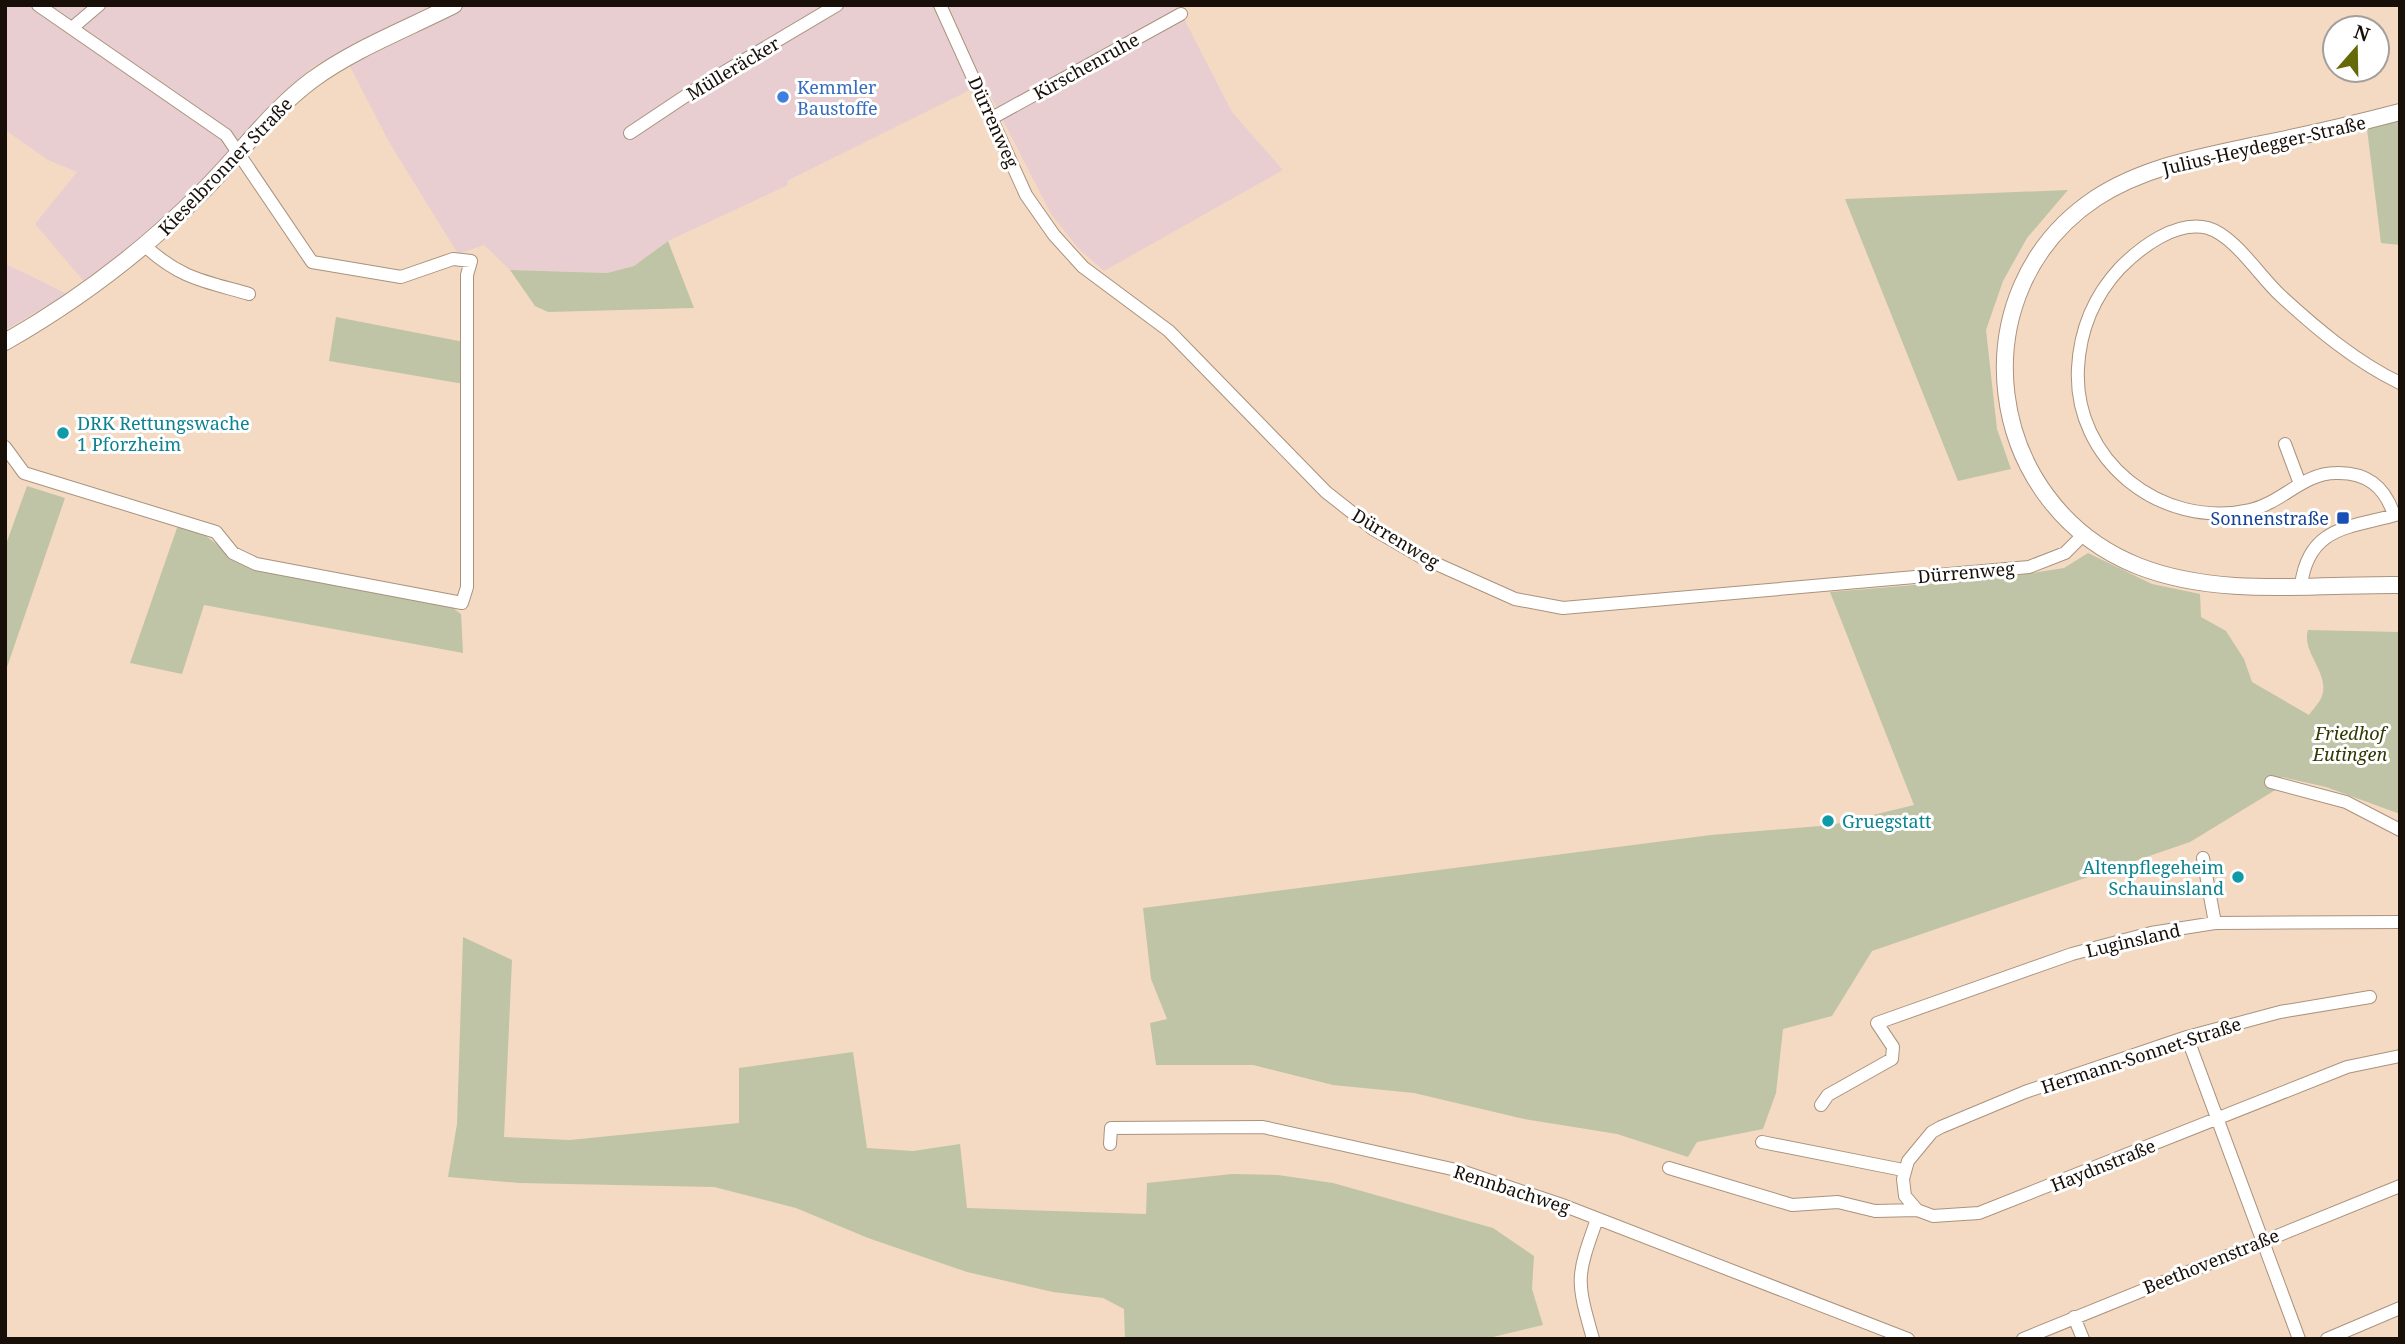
<svg xmlns="http://www.w3.org/2000/svg" width="2405" height="1344" viewBox="0 0 2405 1344" font-family="'Noto Serif',serif">
	<style>
		.commercial { fill: #e8ced1 }
		.green { fill: #bfc4a6 }
		.lines { fill: none; stroke-linecap: round; stroke-linejoin: round }
		.minor-casing { stroke: #aa927d; stroke-width: 14 }
		.tertiary-casing { stroke: #aa927d; stroke-width: 18 }
		.minor { stroke: #fff; stroke-width: 12 }
		.tertiary { stroke: #fff; stroke-width: 16 }
		.shop-dot { fill: #3f7fe0; stroke: #fff; stroke-width: 2.5 }
		.culture-dot { fill: #0f9aa8; stroke: #fff; stroke-width: 2.5 }
		.transit-dot { fill: #1a4fb4; stroke: #fff; stroke-width: 2.5 }
		.labels { text-anchor: middle; dominant-baseline: central; stroke-width: 6; stroke-linejoin: round; paint-order: stroke }
		.street-label { font-size: 18px; fill: #181008; stroke: #fff }
		.shop-label { font-size: 18px; fill: #366cbe; stroke: #fff; text-anchor: start }
		.culture-label { font-size: 18px; fill: #0d838f; stroke: #fff; text-anchor: start }
		.transit-label { font-size: 18px; fill: #164399; stroke: #fff; text-anchor: end }
		.park-label { font-size: 18px; font-style: italic; fill: #323800; stroke: #fff }
	</style>
	<rect width="100%" height="100%" fill="#f4dac3"/>
	<path class="commercial" d="M5,5h1172l55,107 51,58 -179,101 -26,-23 -27,-34 -67,-131 -197,98 1,4 -120,56 -34,25 -27,7 -97,-3 -26,-25 -26,9 -69,-112 -46,-89 -29,13 -38,32 -79,90 -60,57 -51,39 -51,-60 42,-52 -29,-12 -43,-30z
		M5,264l26,12 36,18 -62,36z"/>
	<path class="green" d="M2400,112v133l-19,-2 -15,-122z
		M2068,190l-41,48 -24,43 -17,49 11,99 14,40 -53,12 -113,-282z
		M668,241l26,67 -146,4 -13,-6 -25,-36 97,3 27,-7z
		M336,317l128,25v42l-135,-23z
		M27,486l38,12 -60,175v-126z
		M178,525l24,8 28,21 215,48 16,12 2,39 -259,-48 -22,69 -52,-11z
		M2088,553l64,31 48,10 1,23 25,14 18,28 8,23 57,33c4,-6 11,-13 13,-19 8,-23 -21,-44 -14,-66l92,2v182l-74,-27 -44,-10 -5,12 -87,53 -318,109 -40,65 -49,13 -7,64 -13,36 -66,13 -9,15 -71,-23 -93,-15 -110,-26 -81,-8 -80,-20h-97l-6,-42 17,-4 -16,-40 -8,-71 568,-73 121,-10 82,-20 -84,-213 169,-14 65,-10z
		M463,937l49,23 -8,177 66,3 169,-17v-55l114,-16 14,96 46,3 47,-7 7,64 179,6 1,-31 85,-9 46,1 55,8 160,45 41,28 -2,33 11,36 -58,14h-360l-1,-30 -21,-11 -50,-6 -86,-20 -99,-34 -72,-30 -82,-21 -195,-4 -71,-6 9,-53z"/>
	<g class="lines">
		<g class="minor-casing">
			<path id="minor" d="M940,5l86,190 28,40 29,32 86,64 157,161 47,37 48,28 94,42 48,9 466,-41 36,-14 19,-19
				M72,28l27,-23
				M992,118l189,-104
				M630,133l69,-46 138,-82
				M145,246c36,33 59,35 104,48
				M2285,444l15,40
				M5,447l19,26 192,59 17,21 23,11 206,39 5,-16v-312l4,-14 -18,-2 -52,18 -89,-15 -86,-127 -188,-130
				M2394,515c-9,-28 -27,-43 -58,-42 -33,0 -54,30 -86,37 -89,20 -177,-50 -172,-142 2,-38 16,-72 42,-100 21,-21 56,-48 88,-40 27,8 52,49 73,68 36,33 75,66 119,87
				M2301,585c8,-60 50,-57 98,-71
				M2271,782l75,20 54,28
				M2203,858l12,65
				M2370,997l-90,15 -93,25 -162,55 -84,35 -9,5 -24,29 -5,18 2,17 12,14 16,6 46,-3 368,-146 53,-11
				M2187,1037l112,302
				M1821,1105l7,-10 64,-36 1,-12 -16,-24 195,-69 79,-21 64,-10 185,-1
				M1762,1142l141,28
				M1110,1144l1,-16 152,-1 198,44 104,35 343,133
				M1669,1168l123,37 46,-3 37,9 42,-1
				M2074,1317l9,22
				M1593,1339c-17,-60 -17,-61 4,-120
				M2023,1339l377,-153
				M2327,1339l73,-31"/>
		</g>
		<g class="tertiary-casing">
			<path id="tertiary" d="M2400,112c-46,12 -92,23 -139,32 -56,12 -116,22 -165,54 -140,93 -113,306 42,368 81,32 176,18 262,19
				M5,342c72,-41 137,-90 195,-148 38,-37 69,-82 112,-114 42,-31 95,-51 142,-75"/>
		</g>
		<use href="#minor" class="minor"/>
		<use href="#tertiary" class="tertiary"/>
	</g>
	<circle class="shop-dot" cx="783" cy="97" r="7"/>
	<g class="culture-dot">
		<circle cx="63" cy="433" r="7"/>
		<circle cx="1828" cy="821" r="7"/>
		<circle cx="2238" cy="877" r="7"/>
	</g>
	<rect class="transit-dot" x="2336" y="511" width="14" height="14" rx="3.5"/>
	<g class="labels">
		<g class="street-label">
			<text transform="translate(1086 66) rotate(-29)">Kirschenruhe</text>
			<text transform="translate(733 68) rotate(-31)">Mülleräcker</text>
			<text transform="translate(994 122) rotate(66)">Dürrenweg</text>
			<text transform="translate(2264 145) rotate(-13)">Julius-Heydegger-Straße</text>
			<text transform="translate(225 166) rotate(-46)">Kieselbronner Straße</text>
			<text transform="translate(1396 538) rotate(31)">Dürrenweg</text>
			<text transform="translate(1966 572) rotate(-5)">Dürrenweg</text>
			<text transform="translate(2133 940) rotate(-13)">Luginsland</text>
			<text transform="translate(2141 1055) rotate(-18)">Hermann-Sonnet-Straße</text>
			<text transform="translate(2103 1165) rotate(-22)">Haydnstraße</text>
			<text transform="translate(1512 1189) rotate(18)">Rennbachweg</text>
			<text transform="translate(2211 1261) rotate(-22)">Beethovenstraße</text>
		</g>
		<g class="shop-label">
			<text x="797" y="87">Kemmler<tspan x="797" dy="21">Baustoffe</tspan></text>
		</g>
		<g class="culture-label">
			<text x="77" y="423">DRK Rettungswache<tspan x="77" dy="21">1 Pforzheim</tspan></text>
			<text x="1842" y="821">Gruegstatt</text>
			<text x="2224" y="867" text-anchor="end">Altenpflegeheim<tspan x="2224" dy="21">Schauinsland</tspan></text>
		</g>
		<g class="transit-label">
			<text x="2329" y="518">Sonnenstraße</text>
		</g>
		<g class="park-label">
			<text x="2350" y="733">Friedhof<tspan x="2350" dy="21">Eutingen</tspan></text>
		</g>
	</g>
	<rect width="2405" height="1344" fill="none" stroke="#181008" stroke-width="14"/>
	<g transform="translate(2356 49) rotate(20)"><circle r="33" fill="#ffffff" stroke="#a39f9c" stroke-width="2"/>
	<path d="M0-5L12 26L0 18L-12 26Z" fill="#666907"/>
	<text y="-10" font-size="19" font-weight="bold" text-anchor="middle" fill="#181008">N</text>
	</g>
</svg>
